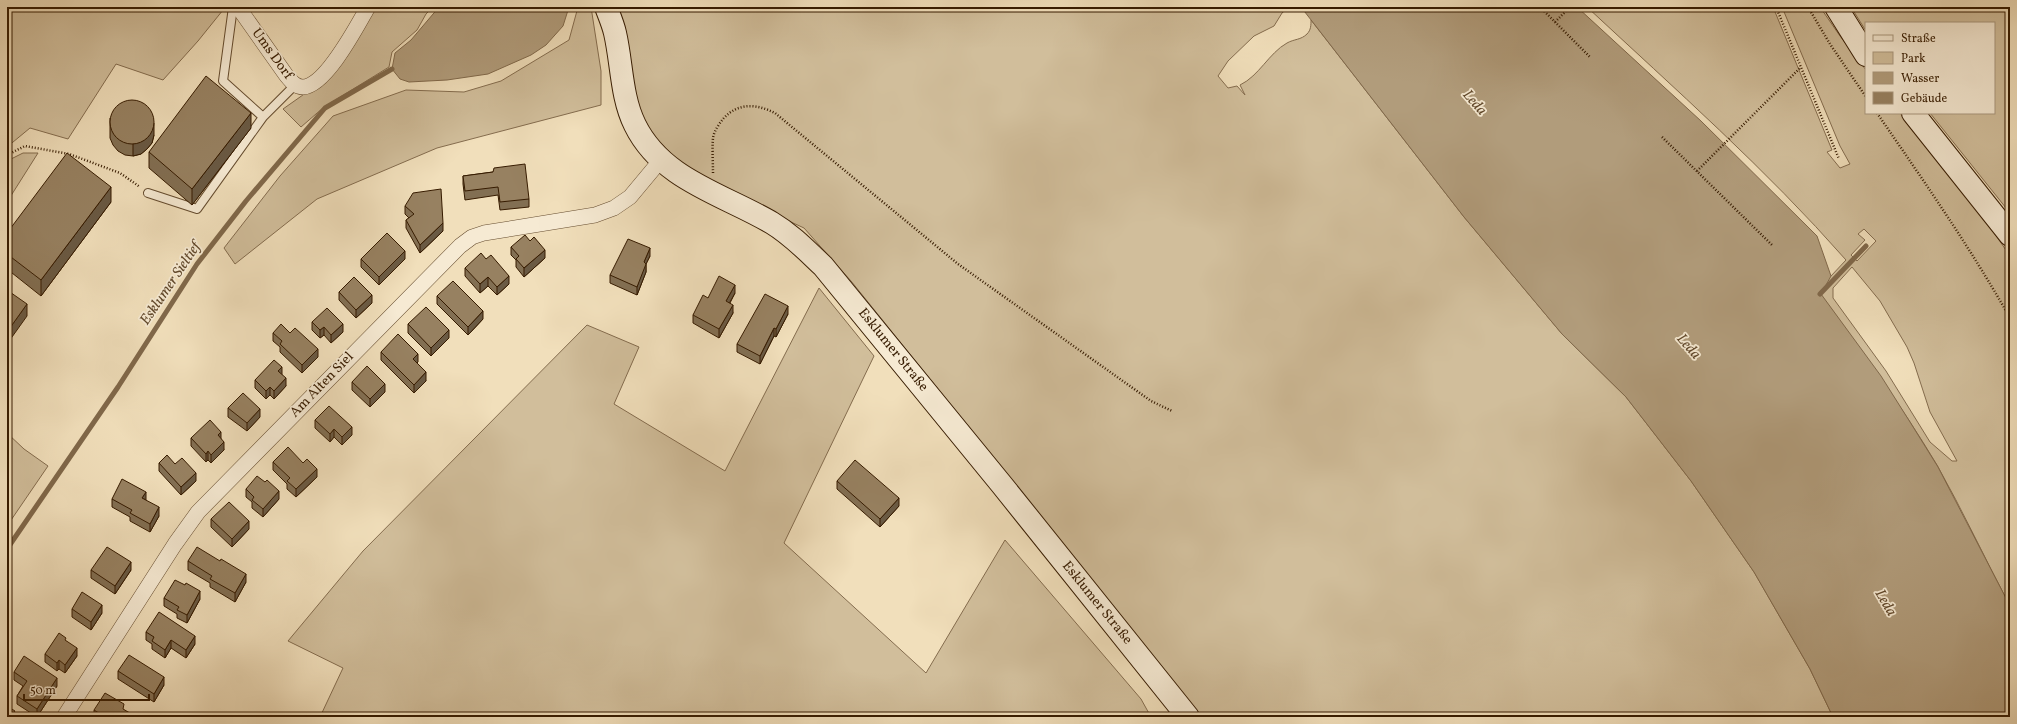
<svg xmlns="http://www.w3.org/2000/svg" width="2017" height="724" viewBox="0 0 2017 724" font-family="Vollkorn,serif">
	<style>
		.green { fill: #d1be9b; stroke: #846c4e; fill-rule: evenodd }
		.water { fill: #b19c7b; stroke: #80684a }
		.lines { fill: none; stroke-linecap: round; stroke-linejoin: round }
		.stream { stroke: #80684a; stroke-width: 5 }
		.lane-casing { stroke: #654c2f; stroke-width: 10 }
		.street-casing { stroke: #654c2f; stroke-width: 16 }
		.secondary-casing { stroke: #361b00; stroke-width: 24 }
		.path { stroke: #361b00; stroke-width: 2.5; stroke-dasharray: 1 2; stroke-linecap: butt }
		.lane { stroke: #f6ead3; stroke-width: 8 }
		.street { stroke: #f6ead3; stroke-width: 15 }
		.secondary { stroke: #f6ead3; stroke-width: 22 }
		.wall { fill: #826f53; stroke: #361b00 }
		.shaded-wall { fill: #6a5a44; stroke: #361b00 }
		.building { fill: #978161; stroke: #361b00 }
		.labels { text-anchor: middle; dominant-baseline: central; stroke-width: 3.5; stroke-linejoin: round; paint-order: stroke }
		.street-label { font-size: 14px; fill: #361b00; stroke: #f6ead3 }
		.water-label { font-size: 15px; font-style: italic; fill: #61482b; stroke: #f6ead3 }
	</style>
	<rect width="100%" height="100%" fill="#f1dfbb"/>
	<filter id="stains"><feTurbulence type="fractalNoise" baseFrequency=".005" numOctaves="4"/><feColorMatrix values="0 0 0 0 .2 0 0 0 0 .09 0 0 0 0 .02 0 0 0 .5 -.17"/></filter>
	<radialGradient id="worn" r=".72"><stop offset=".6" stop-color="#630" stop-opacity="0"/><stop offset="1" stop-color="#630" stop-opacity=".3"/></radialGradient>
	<path class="green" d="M7,7h214l2,3 -25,31 -35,39 -47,-16 -48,75 -38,-11 -23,19z
		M375,7h58l-7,7 -9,16 -25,22 -3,15 -65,40 -23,20 -18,-18 44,-31z
		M578,7h13l10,64v34l-164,43 -120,51 -82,65 -11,-16 56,-72 53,-60 73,-26 58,2 37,-11 68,-41z
		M613,7h676l-7,6 -8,13 -20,10 -26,25 -10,15 10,12 9,-2 8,9 -5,-10c19,-9 29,-32 47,-42 7,-4 14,-3 20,-9 4,-4 4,-9 4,-14l153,197 98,117 64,63 65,84 63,91 56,97 23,48h-631l-351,-436 -47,-53 -52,-24 -72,-42 -26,-25 -19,-30z
		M1587,7h186l59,143 -5,2 13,16 10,-4 -10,-18 -58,-139h38l20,29 26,34v43h34l88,111 22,32v350c-25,-47 -47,-95 -73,-141 -36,-60 -76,-115 -117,-171l5,-15 6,-3 15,-16c-80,-91 -171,-171 -259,-253zM1864,229l12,12 -19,20 -6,-6 14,-15 -7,-6zM1852,267l28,34 27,46 7,16 16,49 27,49h-5l-22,-19 -44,-71 -53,-73v-10z
		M1851,7h159v206l-80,-100h64v-90h-128v8z
		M23,153h15l-31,49v-41z
		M819,288l55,68 -90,187 142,130 79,-133 136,159 10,18h-831l23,-49 -55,-27 75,-90 224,-226 52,22 -25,57 111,67z
		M7,433l17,16 24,17 -41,60z"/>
	<path class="water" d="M439,7h130l-6,19 -17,19 -15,10 -43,19 -41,6 -38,2 -9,-3 -8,-10 3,-16 16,-13z
		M1301,7h276l124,114 106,105 10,10 14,40 -10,18 60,82 29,46 28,45 72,139v111h-177l-23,-48 -56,-97 -63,-91 -65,-84 -64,-63 -98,-117z"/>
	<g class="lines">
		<path class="stream" d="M1820,294l46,-48
			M7,549l111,-162 79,-123 49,-63 79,-93 67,-39"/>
		<g class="lane-casing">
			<path id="lane" d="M263,117l32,-32
				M148,193l49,16 66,-92 -40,-36 10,-74"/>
		</g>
		<g class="street-casing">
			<path id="street" d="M238,7l48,68c5,6 9,12 17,12 23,-1 54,-61 65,-80
				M64,717l111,-173 23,-32 262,-266 12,-9 12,-4 111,-18 19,-7 16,-11 30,-36"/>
		</g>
		<g class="secondary-casing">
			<path id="secondary" d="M606,7c3,8 7,17 9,26 7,30 6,64 20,92 27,55 88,69 137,98 20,12 35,28 51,43l179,219 186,232
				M1836,7l30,48
				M1913,113l97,122"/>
		</g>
		<path class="path" d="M1540,7l50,50
			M1776,7l63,152
			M1808,7l22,37 36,53
			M1555,22l15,-15
			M1877,113c46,67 93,134 133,205
			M1662,137l111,109
			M7,155l18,-9 44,8 51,19 20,14
			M1697,171l104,-104
			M713,173c0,-11 -1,-24 0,-35 1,-7 6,-14 10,-19 15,-17 34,-15 52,-6l183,151 193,137 21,10"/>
		<use href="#lane" class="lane"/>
		<use href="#street" class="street"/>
		<use href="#secondary" class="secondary"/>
	</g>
	<path class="wall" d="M110,118l44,17 -2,8 -5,6 -6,5 -8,2 -8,-1 -7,-4 -5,-6 -3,-7z
		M251,128l-59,77 -43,-37v-16z
		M493,172l36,27v8l-29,3 -2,-15 -33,5 -2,-16v-8z
		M111,202l-70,94 -34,-27v-36z
		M405,206l38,25 -23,22 -14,-25v-8l3,-2 -4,-4z
		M511,247l34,11 -21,19 -8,-10v-7l-5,-5z
		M650,256l-4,8v8l-9,23 -27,-12v-8z
		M361,259h44l-26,26 -18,-18z
		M465,268l44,16 -12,11 -9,-9 -8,7 -15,-17z
		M339,292l33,11 -16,15 -17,-18z
		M735,293l-5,10 3,10 -14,25 -26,-15v-8l15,-17z
		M437,296l46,23 -15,16 -31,-31z
		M788,314l-12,23 -2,-1 -14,28 -23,-12v-8z
		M312,322l31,10 -12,11 -7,-8 -4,3 -8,-8z
		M408,324l41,14 -18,18 -23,-23z
		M273,333h17l28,24 -16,16 -22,-21v-5l-7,-6z
		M381,352l37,10 -1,1 9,18 -12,12 -33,-33z
		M282,375l4,11 -12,13 -4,-4 -4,4 -11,-11v-8z
		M352,382l33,10 -15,15 -18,-17z
		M228,408l32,9 -13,14 -19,-14z
		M315,420l37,15 -10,10 -8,-8 -4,5 -15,-14z
		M191,438l30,1 3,11 -13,13 -3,-3 -2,2 -15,-16z
		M273,462l44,15 -21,20 -9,-8v-5l-14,-14z
		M159,463l16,1 21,17 -15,14 -22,-24z
		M837,481l62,25 -19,21 -43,-38z
		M246,489l33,10 -16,18 -11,-9v-6l-6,-5z
		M112,499l34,1 13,16 -9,16 -20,-11v-4l-18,-10z
		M211,519l38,10 -17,18 -21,-20z
		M188,561l58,21 -11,20 -25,-15v-4l-22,-13z
		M91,570h40l-16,24 -24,-16z
		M164,598l36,1 -13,24 -10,-5v-4l-13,-8z
		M72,609l30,4 -11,17 -19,-13z
		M146,632l49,12 -9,14 -15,-10 -6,10 -13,-9v-5l-6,-4z
		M66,641l11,15 -12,17 -6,-4 -2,2 -12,-9v-8z
		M118,671l46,14 -10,17 -36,-23z
		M14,672l43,14 -20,31 -20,-13v-8l6,-10 -9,-6z
		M94,710h30l11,7h-41z"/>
	<path class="shaded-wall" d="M251,113v15l-59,77v-16z
		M154,123v12l-2,8 -5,6 -6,5 -8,2v-12z
		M111,187v15l-70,94v-16z
		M443,223v8l-23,22v-8z
		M650,248v8l-4,8v8l-9,23v-8l7,-25z
		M545,250v8l-21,19v-9z
		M405,251v8l-26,26v-8z
		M509,276v8l-12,11v-8z
		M488,277v9l-8,7v-9z
		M735,285v8l-9,16v-8z
		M372,295v8l-16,15v-8z
		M27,304v12l-20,28v-12z
		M733,305v8l-14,25v-9z
		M788,306v8l-12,23v-8z
		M483,311v8l-15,16v-8z
		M343,324v8l-12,11v-8z
		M324,327v8l-4,3v-8z
		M774,328v8l-14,28v-8z
		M449,330v8l-18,18v-8z
		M318,349v8l-16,16v-8z
		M418,354v8l-5,5v-8z
		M282,367v8l-4,-4z
		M426,372v9l-12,12v-8z
		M286,378v8l-12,13v-8z
		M385,384v8l-15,15v-8z
		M270,387v8l-4,4v-8z
		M260,409v8l-13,14v-8z
		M352,427v8l-10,10v-8z
		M334,429v8l-4,5v-8z
		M221,432v8l-3,-5z
		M224,442v8l-13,13v-8z
		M208,451v9l-2,2v-8z
		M317,469v8l-21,20v-8z
		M196,473v8l-15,14v-8z
		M279,491v8l-16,18v-8z
		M146,492v8l-4,-2z
		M899,498v8l-19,21v-8z
		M159,507v9l-9,16v-8z
		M249,521v8l-17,18v-8z
		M131,562v8l-16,24v-8z
		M246,574v8l-11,20v-9z
		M200,591v8l-13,24v-8z
		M102,605v8l-11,17v-8z
		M195,636v8l-9,14v-8z
		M171,640v8l-6,10v-8z
		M77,648v8l-12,17v-8z
		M59,660v9l-2,2v-8z
		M164,677v8l-10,17v-8z
		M57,678v8l-20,31v-8z"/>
	<path class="building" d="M206,76l45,37 -59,76 -43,-37z
		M110 122a22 22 0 1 1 44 0a22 22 0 1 1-44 0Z
		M67,153l44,34 -70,93 -34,-26v-21z
		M525,164l4,35 -29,3 -2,-15 -33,4 -2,-15 30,-4 1,-4z
		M441,189l2,34 -23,22 -14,-25 8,-6 -9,-8 8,-13z
		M387,233l18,18 -26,26 -18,-18z
		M525,235l5,6 4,-4 11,13 -21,18 -8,-9 3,-3 -8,-9z
		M628,239l22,9 -6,14 2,2 -9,23 -27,-12z
		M481,253l5,6 5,-4 18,21 -12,11 -9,-10 -8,7 -15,-16z
		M719,276l16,9 -9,16 7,4 -14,24 -26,-14 10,-20 5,3z
		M354,277l18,18 -16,15 -17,-18z
		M453,281l30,30 -15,16 -31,-31z
		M7,290l20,14 -20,28z
		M765,294l23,12 -12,23 -2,-1 -14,28 -23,-12z
		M426,307l23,23 -18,18 -23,-24z
		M327,308l16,16 -12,11 -7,-8 -4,3 -8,-8z
		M281,324l9,9 5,-5 23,21 -16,16 -22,-21 2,-3 -9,-8z
		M398,334l20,20 -5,5 13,13 -12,13 -33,-33z
		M274,360l8,7 -4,4 8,7 -12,13 -4,-4 -4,4 -11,-11z
		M367,366l18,18 -15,15 -18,-17z
		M243,393l17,16 -13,14 -19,-15z
		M329,406l23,21 -10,10 -8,-8 -4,5 -15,-14z
		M210,420l11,12 -3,3 6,7 -13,13 -3,-4 -2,3 -15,-16z
		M288,447l15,16 4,-4 10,10 -21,20 -9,-8 3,-3 -17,-16z
		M167,455l8,9 7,-6 14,15 -15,14 -22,-24z
		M855,460l44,38 -19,21 -43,-38z
		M257,476l8,6 2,-2 12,11 -16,18 -11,-9 2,-3 -8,-8z
		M122,479l24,13 -4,6 17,9 -9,17 -20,-11 2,-3 -20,-11z
		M229,502l20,19 -17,18 -21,-20z
		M107,547l24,15 -16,24 -24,-16z
		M197,547l23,14 1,-2 25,15 -11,19 -25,-14 2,-3 -24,-15z
		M175,580l10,5 1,-2 14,8 -13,24 -10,-5 2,-3 -15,-9z
		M82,592l20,13 -11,17 -19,-13z
		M159,612l36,24 -9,14 -15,-10 -6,10 -13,-9 2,-4 -8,-5z
		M59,633l7,5 -1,2 12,8 -12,17 -6,-5 -2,3 -12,-9z
		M129,655l35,22 -10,17 -36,-23z
		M24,656l33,22 -20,31 -20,-13 10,-15 -13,-9z
		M105,693l19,11 -1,5 12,7 -1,1h-29l-11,-7z
		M7,706l8,5 -3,4 4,2h-9z"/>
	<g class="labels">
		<g class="street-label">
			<text transform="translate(272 54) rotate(54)">Ums Dorf</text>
			<text transform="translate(893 350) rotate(51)">Esklumer Straße</text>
			<text transform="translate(322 385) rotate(-46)">Am Alten Siel</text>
			<text transform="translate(1097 603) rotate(51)">Esklumer Straße</text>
		</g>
		<g class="water-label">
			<text transform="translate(1474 103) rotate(49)">Leda</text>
			<text transform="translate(171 284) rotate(-56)">Esklumer Sieltief</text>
			<text transform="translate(1688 347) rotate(49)">Leda</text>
			<text transform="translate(1885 603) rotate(60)">Leda</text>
		</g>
	</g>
	<rect width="2017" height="724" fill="none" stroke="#f1dfbb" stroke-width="24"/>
	<rect x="8" y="8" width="2001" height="708" fill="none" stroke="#361b00" stroke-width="2"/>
	<rect x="12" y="12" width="1993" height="700" fill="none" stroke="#361b00"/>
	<rect x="1865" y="22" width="130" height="92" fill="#f6ead3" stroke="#a9977f"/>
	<rect x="1873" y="35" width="20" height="6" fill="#f6ead3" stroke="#a9977f"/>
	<text x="1901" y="42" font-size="12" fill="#361b00">Straße</text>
	<rect x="1873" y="52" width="20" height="12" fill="#d1be9b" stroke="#a9977f"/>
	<text x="1901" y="62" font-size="12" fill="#361b00">Park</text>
	<rect x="1873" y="72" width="20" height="12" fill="#b19c7b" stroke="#a9977f"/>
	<text x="1901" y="82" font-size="12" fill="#361b00">Wasser</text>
	<rect x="1873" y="92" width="20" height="12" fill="#978161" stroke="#a9977f"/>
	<text x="1901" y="102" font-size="12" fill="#361b00">Gebäude</text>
	<path d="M24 694v6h125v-6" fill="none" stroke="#361b00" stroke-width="2"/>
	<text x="30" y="694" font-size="12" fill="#361b00" stroke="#f6ead3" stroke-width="3" paint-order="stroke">50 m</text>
	<rect width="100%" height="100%" filter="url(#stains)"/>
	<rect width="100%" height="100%" fill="url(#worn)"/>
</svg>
